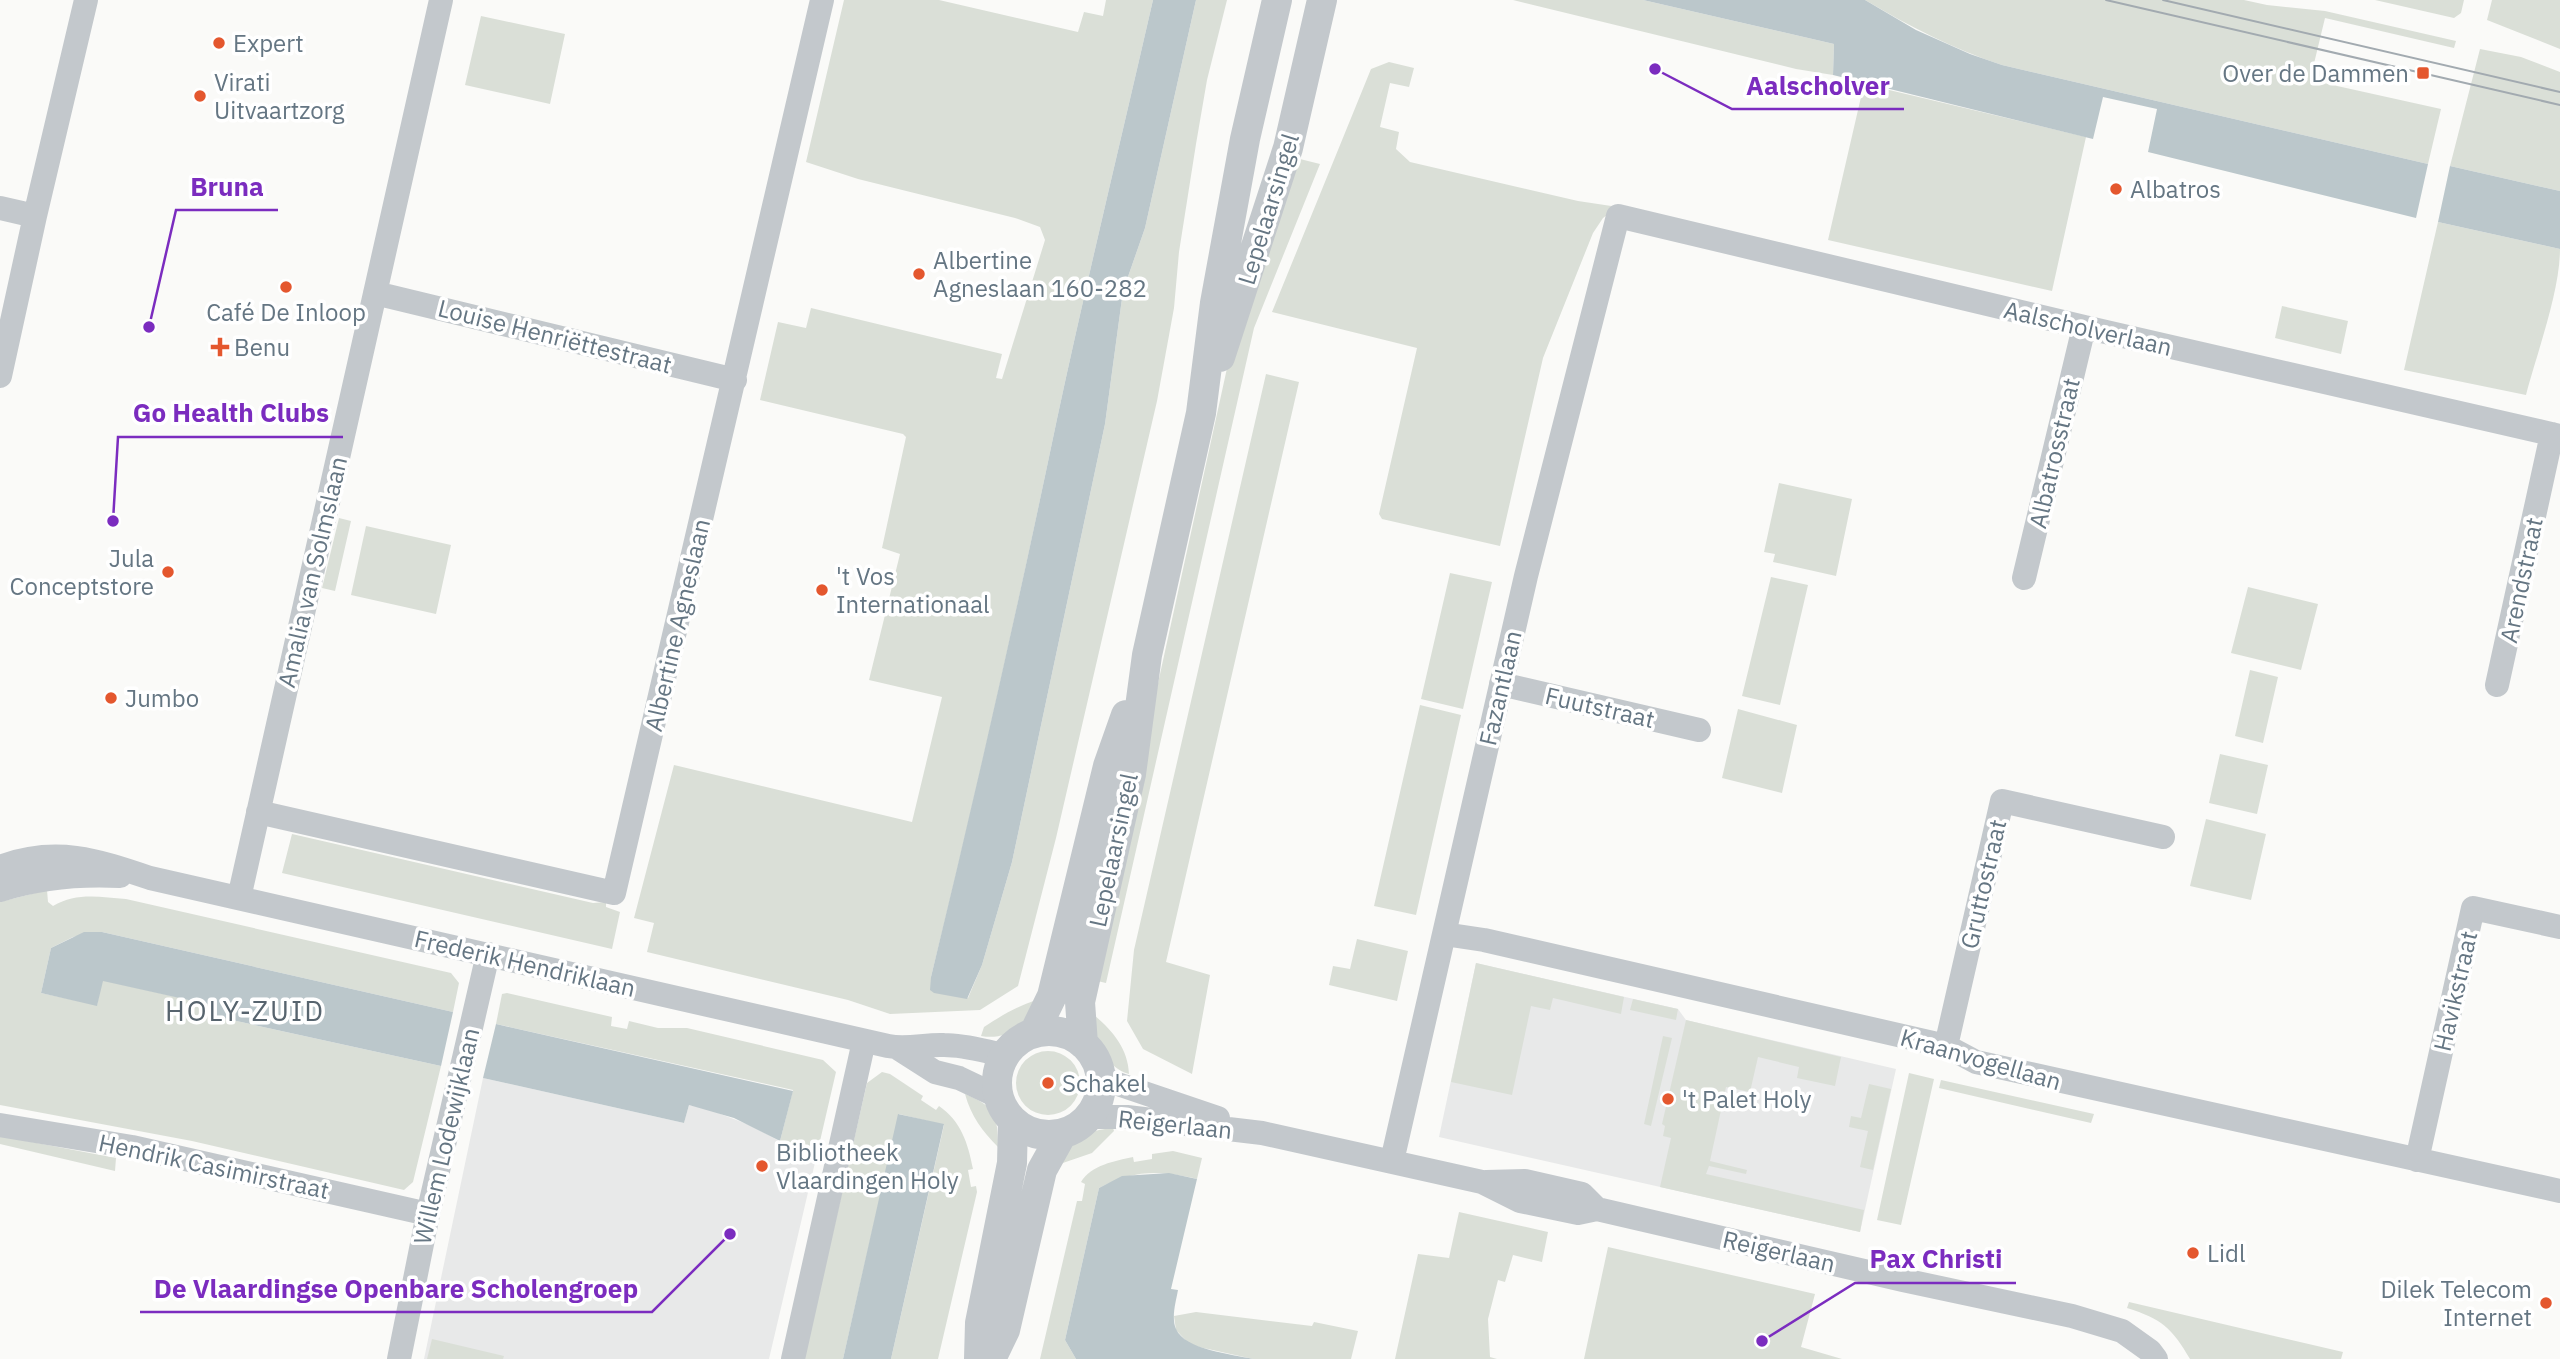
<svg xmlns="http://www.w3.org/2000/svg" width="2560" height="1359" viewBox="0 0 2560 1359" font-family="'IBM Plex Sans',sans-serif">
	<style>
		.built { fill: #e8e9e9 }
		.green { fill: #dadfd7 }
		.water { fill: #bbc7cb }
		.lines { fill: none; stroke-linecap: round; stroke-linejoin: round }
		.minor { stroke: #c3c8cc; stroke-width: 24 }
		.tertiary { stroke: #c3c8cc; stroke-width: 30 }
		.tram { stroke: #a2aab0; stroke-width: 2 }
		.poi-dot { fill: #e4572e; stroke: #fff; stroke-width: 2.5 }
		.labels { text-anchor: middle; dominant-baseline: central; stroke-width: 7; stroke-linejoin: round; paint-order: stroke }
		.poi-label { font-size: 24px; fill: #657683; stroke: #fff; text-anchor: start }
		.street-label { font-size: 24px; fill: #657683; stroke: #fff }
		.quarter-label { font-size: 28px; letter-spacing: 2px; fill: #57646e; stroke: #fff }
		.leader { fill: none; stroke: #7b2cbf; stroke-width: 2.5 }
		.callout-dot { fill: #7b2cbf; stroke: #fff; stroke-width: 2.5 }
		.callout-label { font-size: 26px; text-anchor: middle; font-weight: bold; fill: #7b2cbf; stroke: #fff; stroke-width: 7; stroke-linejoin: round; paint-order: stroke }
	</style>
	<rect width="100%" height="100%" fill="#fafaf8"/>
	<path class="built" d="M1476,963l202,46 8,11 210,49 -36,163 -421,-95z
		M483,1078l201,45 5,-18 16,3 47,18 38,21 27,7 -48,205h-345z"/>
	<path class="green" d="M844,0h95l139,32 6,-20 19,4 3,-16h47c-32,140 -66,279 -96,419 -39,187 -80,373 -126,558l37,21 14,-33 30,-103 93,-438 18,-133 22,-63 51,-228h31l-20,80 -11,64 -17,108 -5,56 -17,93 -101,437 -38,148 -38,24 -90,4 -42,-14 -201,-48 7,-29 -20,-5 40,-153 238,57 30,-125 -73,-17 31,-126 -18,-6 24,-111 -3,-3 -143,-34 18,-78 28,6 5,-20 191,46 -6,24 6,1 43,-139 -5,-13 -25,-9 -157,-39 -52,-17z
		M1513,0h130l191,44 -1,31 -37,-6z
		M1865,0h379l23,5 58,6 131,30 -2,7 -129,-30 -15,62 131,29 -13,55 -426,-99c-49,-16 -93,-39 -137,-65z
		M2375,0h89l-3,13 -7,5z
		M2492,0h68v49l-73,-29z
		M481,16l84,18 -15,70 -85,-19z
		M2480,49l41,8 39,15v119l-110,-25z
		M1389,62l25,6 -5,19 -19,-4 -10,44 19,5 -3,17 14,13 168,39 40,6 -15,11 -10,15 -50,125 -43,188 -118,-27 -3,-5 38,-166 -145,-36 99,-243z
		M1864,84l222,53 -34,154 -224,-51z
		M1292,157l28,7 -66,164 -148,655 -13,-3 138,-630z
		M2438,222l122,27c0,42 -23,104 -34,146l-122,-25z
		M2282,306l66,15 -7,33 -66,-16z
		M1266,374l33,8 -133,580 44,13 -18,99 -49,-25 -16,-28 7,-71z
		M1779,483l73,16 -16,77 -63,-14 2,-8 -11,-2z
		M339,518l12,3 -16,70 -13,-3z
		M366,526l85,19 -15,69 -85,-19z
		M1450,573l42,9 -29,127 -42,-10z
		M1771,577l37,8 -28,120 -38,-9z
		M2248,587l70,17 -17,66 -70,-17z
		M2250,670l28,7 -15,66 -28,-7z
		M1420,705l41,10 -45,200 -42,-9z
		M1738,709l59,16 -15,68 -60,-15z
		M2220,754l48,11 -11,49 -48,-11z
		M2206,819l60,15 -15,66 -61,-14z
		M292,834l301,69 13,-1v5l14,5 -8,37 -330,-76z
		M47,890l1,12 5,4c23,-14 47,-9 73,-7l325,74 8,10 -6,29 -351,-80 -29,5 -22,11 -10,45 56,12 5,-25 110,25 -3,10 232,51 -28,116 -9,8 -212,-49 -192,-36v-203z
		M1357,939l51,12 -11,50 -68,-16 4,-19 17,3z
		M1476,963l148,34 -3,17 -68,-16 -3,12 -19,-4 -19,89 -61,-13z
		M507,993l105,24 -1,9 16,3 2,-8 29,7h29l136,32 13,12 -19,82 -27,-7 -10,-6 13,-51 -297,-66 6,-30z
		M1633,999l45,10 -2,11 -46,-10z
		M1037,1000c-10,23 -28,41 -56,36l3,-9c17,-11 33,-21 53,-27z
		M1094,1015c19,16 34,34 35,59 -25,-7 -35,-35 -35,-59z
		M1686,1020l155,37 -6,29 -38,-8 2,-11 -41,-10 -8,35 -24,-5 -16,74 37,9 -1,4 -37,-8 -3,8 158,36 -4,22 -200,-45 11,-49 -8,-2 2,-10 -3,-2z
		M1663,1036l9,2 -21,88 -7,-2z
		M1016 1083a32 32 0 1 1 64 0a32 32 0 1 1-64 0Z
		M882,1072l8,2 33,22 -2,4 15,10 3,-4c22,15 29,37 34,63l-5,1 3,17 5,-1 1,6 -39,167h-47l53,-234 -45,-11 -56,245h-39l63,-276z
		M1909,1073l25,6 -33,146 -24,-5z
		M1941,1080l153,34 -3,9 -152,-35z
		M1869,1084l22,5 -18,81 -13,-3 8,-36 -19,-4 2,-11 10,2z
		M965,1094c30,12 33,22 33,53 -16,-16 -27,-31 -33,-53z
		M1113,1128l1,3 -22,22 -35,12c10,-24 30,-35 56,-37z
		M0,1136l116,22 -1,13 -115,-27z
		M1173,1151l29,7 -5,21c-38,-9 -63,-9 -98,9l-34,152 11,19h-36l37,-158h5l3,-17 -4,-2c10,-17 34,-21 52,-25l1,5 18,-3v-5z
		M1459,1212l89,20 -6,30 -29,-7 -8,27 -7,-2 -10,39 2,38 7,2h-102l23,-105 31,4z
		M1608,1247l207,47 -14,53 41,12h-258z
		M2129,1302l214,50 -2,7h-151c-18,-31 -28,-40 -63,-51z
		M1196,1312l116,14 2,-4 44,9 -7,28h-98l-63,-14 -14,-15 -2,-14z
		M432,1339l72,17 -1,3h-76z"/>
	<path class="water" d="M1153,0h43l-51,228 -22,63 -18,133 -93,438 -30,103 -15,34 -33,-6 -4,-3 1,-13c45,-185 87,-371 126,-558 30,-140 64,-279 96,-419z
		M1643,0h222l51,30 54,24 32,11 426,99 -12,54 -268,-66 9,-43 -54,-12 -10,42 -260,-64 1,-31z
		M2450,166l110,25v58l-122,-27z
		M84,932h18l351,80 -12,54 -232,-51 2,-10 -108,-24 -6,25 -56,-13 10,-45z
		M496,1024l297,67 -13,50 -46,-23 -45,-13 -5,18 -201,-45z
		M898,1114l46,10 -53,235h-48z
		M1169,1173l28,6 -26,110 7,1c-2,11 -7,28 -2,39 9,21 56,25 77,30h-177l-11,-19 34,-152 23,-12z"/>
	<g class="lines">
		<path class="minor" d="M0,208l35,8
			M375,293l360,87
			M0,376l35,-160 51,-216
			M2024,578l60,-251
			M1501,684l198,46
			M2497,685l55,-251
			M258,812l356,81 208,-893
			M0,867c55,-21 97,-7 150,11l738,168c19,4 37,-2 56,-1 21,0 40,6 61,10
			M0,890c38,-12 81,-16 120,-14
			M239,898l202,-898
			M1444,934l40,6 462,106 30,16 584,129
			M1946,1046l56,-245 161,36
			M899,1049l36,23 24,6 40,19
			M1100,1078l118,40
			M1088,1117h39l135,16 220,49 38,19 58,12 19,-4 306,71 169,36 50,15 28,20 6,8
			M0,1125l132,22 296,67
			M2417,1160l56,-252 87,19
			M1392,1161l134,-585 92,-360 466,111 476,109
			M1486,1182l39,-1 57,13 15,15
			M399,1359l29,-145 60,-260
			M793,1359l71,-318"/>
		<path class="tertiary" d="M1220,357l68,-209 34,-148
			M997 1083a52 52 0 1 1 104 0a52 52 0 1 1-104 0Z
			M1034,1033l18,-37 56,-230 18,-51
			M1083,1044l-3,-42 51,-228 16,-119 54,-242 14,-110 30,-164 32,-139
			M979,1359l1,-36 32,-160 1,-41
			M991,1359l14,-29 37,-160 20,-36"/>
		<path class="tram" d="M2106,0l454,105
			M2163,0l397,92"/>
	</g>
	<g class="poi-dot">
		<circle cx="219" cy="43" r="7"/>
		<rect x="2416" y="66" width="14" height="14" rx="3.5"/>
		<circle cx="200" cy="96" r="7"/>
		<circle cx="2116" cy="189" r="7"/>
		<circle cx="919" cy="274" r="7"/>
		<circle cx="286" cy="287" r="7"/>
		<path d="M216.5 336.5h7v7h7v7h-7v7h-7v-7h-7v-7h7z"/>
		<circle cx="168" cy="572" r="7"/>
		<circle cx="822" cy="590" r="7"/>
		<circle cx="111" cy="698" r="7"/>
		<circle cx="1048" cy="1083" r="7"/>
		<circle cx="1668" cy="1099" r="7"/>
		<circle cx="762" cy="1166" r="7"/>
		<circle cx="2193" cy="1253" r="7"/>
		<circle cx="2546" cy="1303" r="7"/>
	</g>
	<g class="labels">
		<g class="poi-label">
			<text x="233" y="43">Expert</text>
			<text x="2409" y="73" text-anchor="end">Over de Dammen</text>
			<text x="214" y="82">Virati<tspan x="214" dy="28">Uitvaartzorg</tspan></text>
			<text x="2130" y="189">Albatros</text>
			<text x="933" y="260">Albertine<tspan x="933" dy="28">Agneslaan 160-282</tspan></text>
			<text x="286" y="312" text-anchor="middle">Café De Inloop</text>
			<text x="234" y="347">Benu</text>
			<text x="154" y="558" text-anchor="end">Jula<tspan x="154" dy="28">Conceptstore</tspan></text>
			<text x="836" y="576">'t Vos<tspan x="836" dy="28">Internationaal</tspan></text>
			<text x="125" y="698">Jumbo</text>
			<text x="1062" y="1083">Schakel</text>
			<text x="1682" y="1099">'t Palet Holy</text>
			<text x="776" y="1152">Bibliotheek<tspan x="776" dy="28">Vlaardingen Holy</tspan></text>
			<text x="2207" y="1253">Lidl</text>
			<text x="2532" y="1289" text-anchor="end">Dilek Telecom<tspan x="2532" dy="28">Internet</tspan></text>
		</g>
		<g class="street-label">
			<text transform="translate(1268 209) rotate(-73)">Lepelaarsingel</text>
			<text transform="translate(2088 328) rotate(13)">Aalscholverlaan</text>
			<text transform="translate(555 336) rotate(14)">Louise Henriëttestraat</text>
			<text transform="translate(2054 453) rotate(-77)">Albatrosstraat</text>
			<text transform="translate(312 572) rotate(-77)">Amalia van Solmslaan</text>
			<text transform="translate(2521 580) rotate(-78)">Arendstraat</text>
			<text transform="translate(677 625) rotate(-77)">Albertine Agneslaan</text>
			<text transform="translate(1500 688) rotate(-77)">Fazantlaan</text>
			<text transform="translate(1600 707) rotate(13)">Fuutstraat</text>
			<text transform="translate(1113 850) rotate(-78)">Lepelaarsingel</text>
			<text transform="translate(1983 884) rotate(-77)">Gruttostraat</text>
			<text transform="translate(525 963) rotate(13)">Frederik Hendriklaan</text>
			<text transform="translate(2455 991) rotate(-77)">Havikstraat</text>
			<text transform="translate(1981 1059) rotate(16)">Kraanvogellaan</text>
			<text transform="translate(1175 1124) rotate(6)">Reigerlaan</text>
			<text transform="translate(446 1136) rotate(-77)">Willem Lodewijklaan</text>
			<text transform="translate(214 1166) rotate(12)">Hendrik Casimirstraat</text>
			<text transform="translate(1779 1251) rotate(13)">Reigerlaan</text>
		</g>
		<g class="quarter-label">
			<text x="245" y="1010">HOLY-ZUID</text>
		</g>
	</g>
	<path class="leader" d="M1655 69L1732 109H1904M149 327L176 210H278M113 521L118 437H343M1762 1341L1855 1283H2016M730 1234L652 1312H140"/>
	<g class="callout-dot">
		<circle cx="1655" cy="69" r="7"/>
		<circle cx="149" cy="327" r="7"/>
		<circle cx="113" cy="521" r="7"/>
		<circle cx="1762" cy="1341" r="7"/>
		<circle cx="730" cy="1234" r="7"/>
	</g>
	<g class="callout-label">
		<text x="1818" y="95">Aalscholver</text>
		<text x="227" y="196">Bruna</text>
		<text x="231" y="422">Go Health Clubs</text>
		<text x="1936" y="1268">Pax Christi</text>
		<text x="396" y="1298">De Vlaardingse Openbare Scholengroep</text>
	</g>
</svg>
